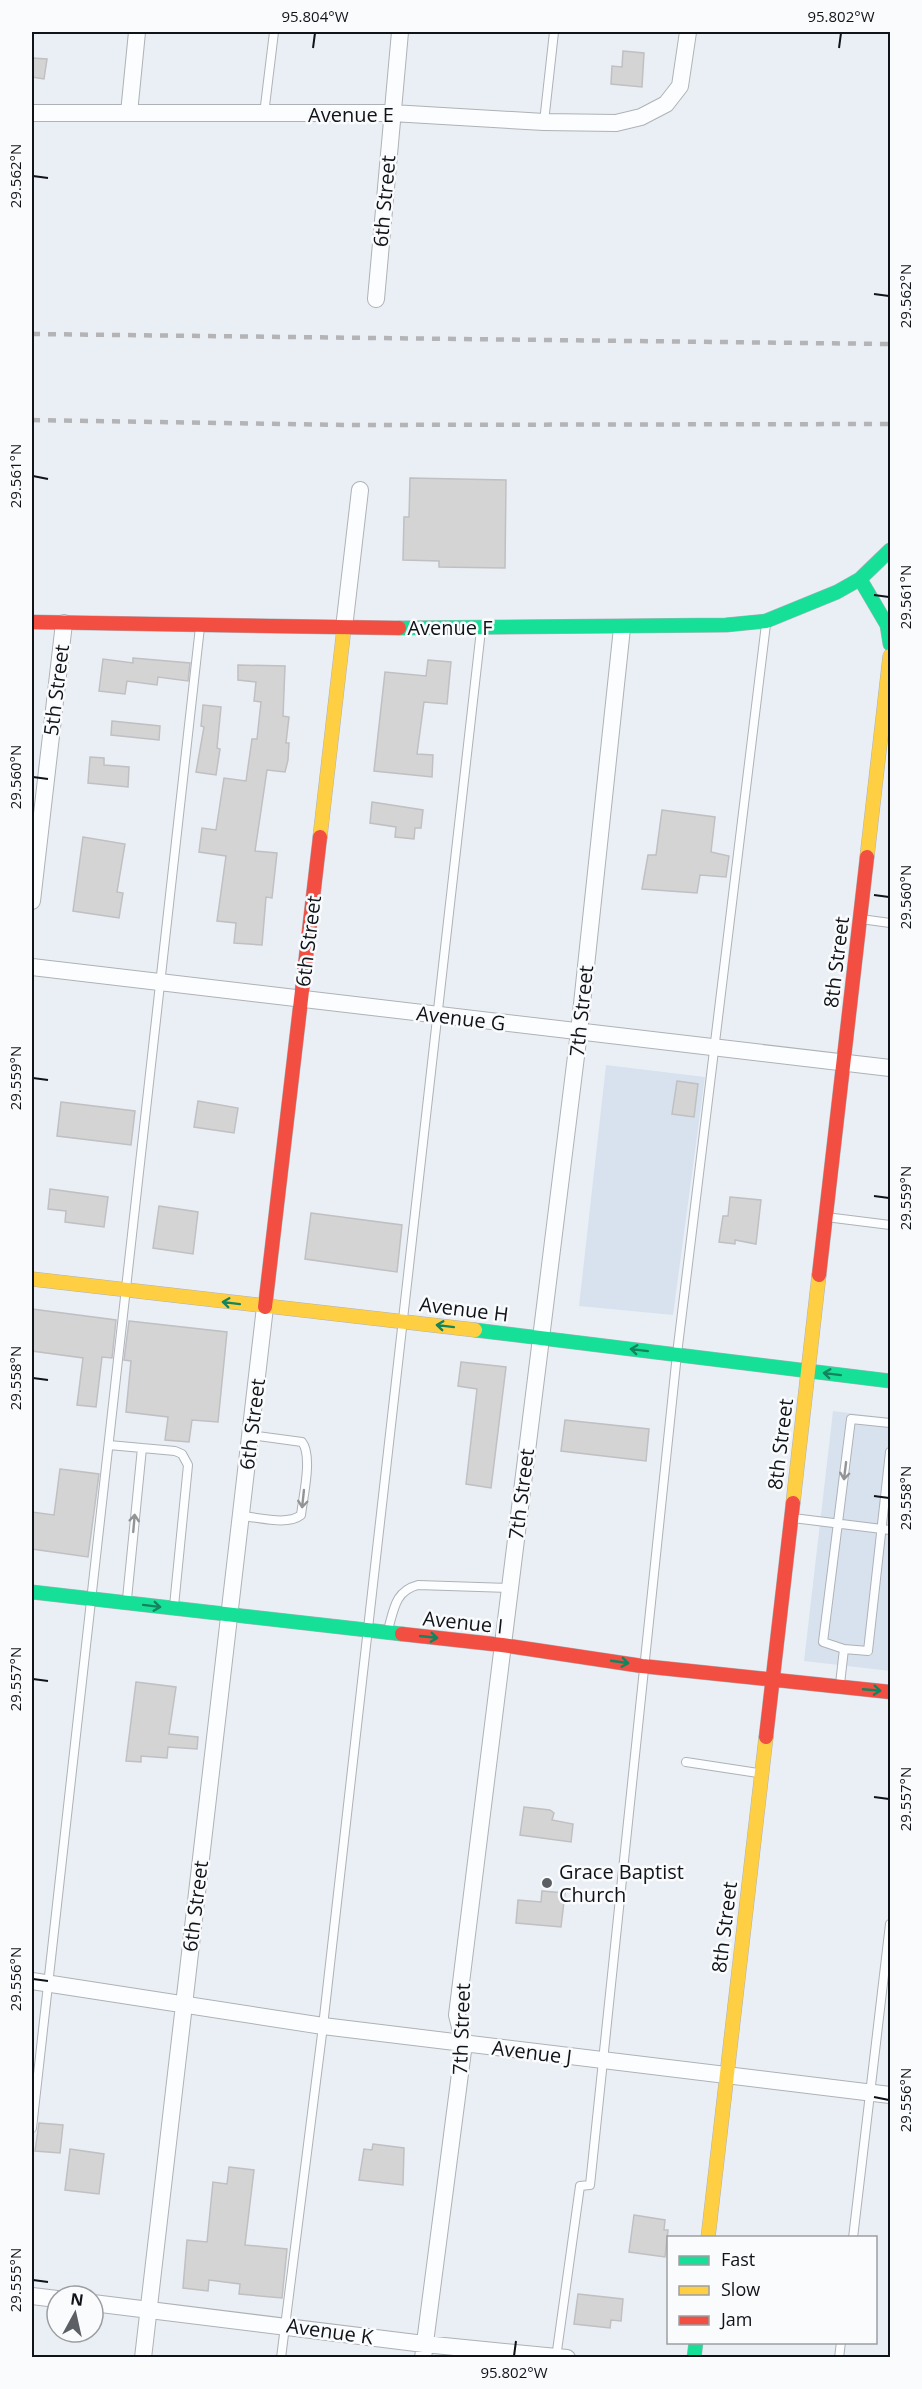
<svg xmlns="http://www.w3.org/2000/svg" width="922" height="2389" viewBox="0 0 922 2389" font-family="'Open Sans',sans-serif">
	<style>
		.built { fill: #d8e2ee }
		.building { fill: #d4d4d5; stroke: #c0bfc1; stroke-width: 1.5 }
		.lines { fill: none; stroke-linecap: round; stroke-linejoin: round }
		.lane-casing { stroke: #aeb2b7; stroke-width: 10 }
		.street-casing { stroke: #aeb2b7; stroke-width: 18 }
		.fast-casing { stroke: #aeb2b7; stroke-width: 15 }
		.slow-casing { stroke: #aeb2b7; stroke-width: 15 }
		.jam-casing { stroke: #aeb2b7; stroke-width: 15 }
		.lane { stroke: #fcfdfe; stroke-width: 8 }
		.street { stroke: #fcfdfe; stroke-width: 16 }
		.fast { stroke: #16e098; stroke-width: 14 }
		.slow { stroke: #ffcf43; stroke-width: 14 }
		.jam { stroke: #f24e42; stroke-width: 14 }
		.rail { stroke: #b4b4b6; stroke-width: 4.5; stroke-dasharray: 8 8; stroke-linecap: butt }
		.oneway { stroke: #13845e }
		.oneway2 { stroke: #929496 }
		.ticks { fill: none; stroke: #101317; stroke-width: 2 }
		.poi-dot { fill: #5c6065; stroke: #f9fbfd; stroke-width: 2 }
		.labels { text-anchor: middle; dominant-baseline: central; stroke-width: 5; stroke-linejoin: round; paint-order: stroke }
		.street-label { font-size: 20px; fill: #101317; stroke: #f9fbfd }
		.poi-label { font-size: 20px; fill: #101317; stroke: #f9fbfd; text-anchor: start }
		.neatline { fill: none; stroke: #101317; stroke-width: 2 }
		.ticks-label { font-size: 15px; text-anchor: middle; fill: #101317 }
	</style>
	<rect width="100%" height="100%" fill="#eaeff5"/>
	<path class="built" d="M606,1065l99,12 -32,238 -94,-9z
		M833,1411l57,7v253l-86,-10z"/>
	<path class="building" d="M623,51l21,2 -2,34 -31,-3 1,-18 10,1z
		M32,58l15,1 -3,20 -12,-2z
		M410,478l96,2 -1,88 -66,-1v-6l-36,-1 1,-43h5z
		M133,658l57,5 -2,18 -30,-4 -1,8 -30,-4 -2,13 -26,-3 4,-32 30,4z
		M428,660l23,2 -4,42 -23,-2 -7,52 16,1 -1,22 -58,-6 11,-99 41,4z
		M238,665l47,1 -2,50 6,1 -3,26h3l-1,17 -3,12 -18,-2 -12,81 22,2 -5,45 -6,-1 -4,48 -28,-2 2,-20 -19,-2 9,-65 -27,-4 3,-24 14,2 8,-52 22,3 6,-42h5l4,-37 -7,-1 2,-19 -18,-2z
		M203,705l18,2 -4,41 3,1 -4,26 -20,-3 8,-45 -3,-1z
		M112,721l48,5 -1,14 -48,-5z
		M90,757l14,1v7l25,2 -1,20 -40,-4z
		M372,802l51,8 -2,18h-6l-1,11 -19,-2 1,-10 -26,-4z
		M662,810l53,7 -4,35 18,4 -3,21 -26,-2 -3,18 -55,-4 6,-34h8z
		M83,837l42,7 -8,48 6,1 -4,25 -46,-7z
		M677,1081l21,3 -4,33 -22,-3z
		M198,1101l40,7 -4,25 -40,-6z
		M61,1102l74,9 -4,34 -74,-9z
		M50,1189l58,8 -4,30 -39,-5 1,-11 -18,-2z
		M730,1197l31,3 -5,44 -21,-4v4l-16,-2 4,-26h5z
		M159,1206l39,6 -5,42 -40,-6z
		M311,1213l91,12 -5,47 -92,-13z
		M32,1309l84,11 -4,38 -10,-1 -6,50 -19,-2 6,-47 -51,-7z
		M129,1321l98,11 -9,90 -26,-2 -3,22 -24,-2 3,-23 -42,-5 5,-51 -7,-1z
		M461,1362l45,5 -15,121 -25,-4 11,-95 -19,-3z
		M565,1420l84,9 -3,32 -85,-10z
		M60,1469l39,5 -11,83 -56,-8v-37l22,3z
		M136,1682l40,5 -7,47 29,3 -1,12 -29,-2 -1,11 -26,-2v6l-15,-1z
		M524,1807l26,3 4,3 -2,7 21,4 -2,18 -51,-7z
		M542,1891l23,2 -4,34 -45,-4 2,-23 23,2z
		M39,2123l24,2 -3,28 -25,-2z
		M373,2144l31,4 -1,37 -44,-5 5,-31 8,1z
		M70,2149l34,5 -5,40 -34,-4z
		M229,2167l25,3 -9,75 42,4 -5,49 -43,-4 1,-10 -31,-4 -1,11 -25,-3 4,-48 20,2 6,-60 14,2z
		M634,2215l31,5 -1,10h4l-3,27 -36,-5z
		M578,2294l45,5 -2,22 -10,-1 -1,8 -36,-4z"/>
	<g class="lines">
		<g class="lane-casing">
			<path id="lane" d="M264,114l10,-82
				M544,122l10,-90
				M861,919l29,4
				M826,1217l64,8
				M109,1445l66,6 7,3 6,11 -14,141
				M241,1516c17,1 46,10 60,-1 2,-18 12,-59 1,-73l-52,-7
				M793,1518l97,12
				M127,1599l15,-151
				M388,1630c6,-21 7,-39 30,-45l91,3
				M844,1649l-21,-7 28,-223 39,4
				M840,1684l4,-35 24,2 22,-199
				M686,1762l72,11
				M32,2128l168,-1501
				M853,2238l37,-314
				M281,2358l42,-332 158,-1396
				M556,2358l24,-172 10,-1 87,-831 89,-730
				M839,2358l2,-16"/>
		</g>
		<g class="street-casing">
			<path id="street" d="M32,113h360l152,9 72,1 25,-6 25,-13 14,-18 8,-54
				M129,113l8,-81
				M376,299l24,-267
				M344,628l16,-138
				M32,901l32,-278
				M32,967l858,101
				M32,1981l291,45 567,69
				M32,2296l25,3
				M93,2303l331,41 143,14
				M143,2358l122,-1051
				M423,2358l41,-315 -7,-28 122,-983 43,-404"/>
		</g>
		<g class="fast-casing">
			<path id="fast" d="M860,579l27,46 3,19
				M399,628l327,-3 40,-4 71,-29 23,-13 30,-29
				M475,1330l415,51
				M32,1592l370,42
				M694,2358l2,-16"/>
		</g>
		<g class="slow-casing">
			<path id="slow" d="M320,837l24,-209
				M867,857l23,-201
				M32,1279l443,51
				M793,1503l26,-228
				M708,2238l58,-501"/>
		</g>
		<g class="jam-casing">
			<path id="jam" d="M32,622l367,6
				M819,1275l48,-418
				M265,1307l55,-470
				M402,1634l100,11 140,21 248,26
				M766,1737l27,-234"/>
		</g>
		<use href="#lane" class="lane"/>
		<use href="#street" class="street"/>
		<use href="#fast" class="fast"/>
		<use href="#slow" class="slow"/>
		<use href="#jam" class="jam"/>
		<path class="rail" d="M32,334l858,10
			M32,420l316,5 542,-1"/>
	</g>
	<defs><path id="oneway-shaft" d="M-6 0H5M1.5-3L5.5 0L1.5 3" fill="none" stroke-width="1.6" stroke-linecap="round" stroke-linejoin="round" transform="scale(1.5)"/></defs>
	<g class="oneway">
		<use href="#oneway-shaft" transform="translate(231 1303) rotate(-173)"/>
		<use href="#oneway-shaft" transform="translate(445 1326) rotate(-173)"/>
		<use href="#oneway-shaft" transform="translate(639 1350) rotate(-173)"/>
		<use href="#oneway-shaft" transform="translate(832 1374) rotate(-173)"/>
		<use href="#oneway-shaft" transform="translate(152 1606) rotate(7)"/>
		<use href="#oneway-shaft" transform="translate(429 1637) rotate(6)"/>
		<use href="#oneway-shaft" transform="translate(620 1662) rotate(8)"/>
		<use href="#oneway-shaft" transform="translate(872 1690) rotate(5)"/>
	</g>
	<g class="oneway2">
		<use href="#oneway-shaft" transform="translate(845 1471) rotate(97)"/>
		<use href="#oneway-shaft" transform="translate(303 1499) rotate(96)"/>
		<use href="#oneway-shaft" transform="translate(134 1523) rotate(-85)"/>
	</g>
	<path class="ticks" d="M313,48l2,-15M839,48l2,-15M33,176l15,2M874,294l15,2M33,476l15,3M874,595l15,2M33,777l15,2M874,895l15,2M33,1078l15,2M874,1196l15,2M33,1378l15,2M874,1496l15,2M33,1679l15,2M874,1797l15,2M33,1979l15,2M874,2097l15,3M33,2280l15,2M514,2356l2,-15"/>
	<circle class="poi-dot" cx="547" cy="1883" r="6"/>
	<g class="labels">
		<g class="street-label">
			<text x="351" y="114">Avenue E</text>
			<text transform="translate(384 201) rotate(-85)">6th Street</text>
			<text x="450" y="627">Avenue F</text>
			<text transform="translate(56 690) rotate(-83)">5th Street</text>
			<text transform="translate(308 941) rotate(-83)">6th Street</text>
			<text transform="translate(836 962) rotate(-83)">8th Street</text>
			<text transform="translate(581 1011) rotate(-84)">7th Street</text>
			<text transform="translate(461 1018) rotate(7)">Avenue G</text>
			<text transform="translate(464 1309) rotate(7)">Avenue H</text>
			<text transform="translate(252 1424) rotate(-83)">6th Street</text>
			<text transform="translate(780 1444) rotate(-83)">8th Street</text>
			<text transform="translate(521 1494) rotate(-83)">7th Street</text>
			<text transform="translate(463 1622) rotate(6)">Avenue I</text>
			<text transform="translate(195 1906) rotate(-83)">6th Street</text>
			<text transform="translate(724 1927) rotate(-83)">8th Street</text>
			<text transform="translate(461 2029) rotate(-88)">7th Street</text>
			<text transform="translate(532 2052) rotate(7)">Avenue J</text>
			<text transform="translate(330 2331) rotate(8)">Avenue K</text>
		</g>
		<g class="poi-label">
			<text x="559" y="1871">Grace Baptist<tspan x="559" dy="23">Church</tspan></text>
		</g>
	</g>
	<rect width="922" height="2389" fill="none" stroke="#f9fbfd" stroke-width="66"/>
	<rect x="667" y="2236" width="210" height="108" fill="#f9fbfd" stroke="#9c9ea1" stroke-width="1.5"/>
	<rect x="679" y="2256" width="30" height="9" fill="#16e098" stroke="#9c9ea1" stroke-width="1.5"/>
	<text x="721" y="2266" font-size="18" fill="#101317">Fast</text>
	<rect x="679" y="2286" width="30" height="9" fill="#ffcf43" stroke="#9c9ea1" stroke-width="1.5"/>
	<text x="721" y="2296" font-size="18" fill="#101317">Slow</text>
	<rect x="679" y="2316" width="30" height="9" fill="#f24e42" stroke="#9c9ea1" stroke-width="1.5"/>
	<text x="721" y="2326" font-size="18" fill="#101317">Jam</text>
	<g transform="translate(75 2314) rotate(8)"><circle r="28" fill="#f9fbfd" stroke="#9c9ea1" stroke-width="1.5"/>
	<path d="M0-4.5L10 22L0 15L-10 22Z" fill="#5c6065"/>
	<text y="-9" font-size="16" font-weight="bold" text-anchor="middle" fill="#101317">N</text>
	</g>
	<rect x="33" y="33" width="856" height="2323" class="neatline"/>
	<g class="ticks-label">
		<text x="315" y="22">95.804°W</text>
		<text x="841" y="22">95.802°W</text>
		<text transform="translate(16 176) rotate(-90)" y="5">29.562°N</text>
		<text transform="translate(906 296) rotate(-90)" y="5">29.562°N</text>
		<text transform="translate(16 476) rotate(-90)" y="5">29.561°N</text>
		<text transform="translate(906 597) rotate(-90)" y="5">29.561°N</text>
		<text transform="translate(16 777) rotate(-90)" y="5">29.560°N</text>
		<text transform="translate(906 897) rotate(-90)" y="5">29.560°N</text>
		<text transform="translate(16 1078) rotate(-90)" y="5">29.559°N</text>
		<text transform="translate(906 1198) rotate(-90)" y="5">29.559°N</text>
		<text transform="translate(16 1378) rotate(-90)" y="5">29.558°N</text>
		<text transform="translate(906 1498) rotate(-90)" y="5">29.558°N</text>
		<text transform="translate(16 1679) rotate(-90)" y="5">29.557°N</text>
		<text transform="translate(906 1799) rotate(-90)" y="5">29.557°N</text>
		<text transform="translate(16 1979) rotate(-90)" y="5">29.556°N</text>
		<text transform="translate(906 2100) rotate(-90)" y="5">29.556°N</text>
		<text transform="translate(16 2280) rotate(-90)" y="5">29.555°N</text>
		<text x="514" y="2378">95.802°W</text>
	</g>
</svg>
